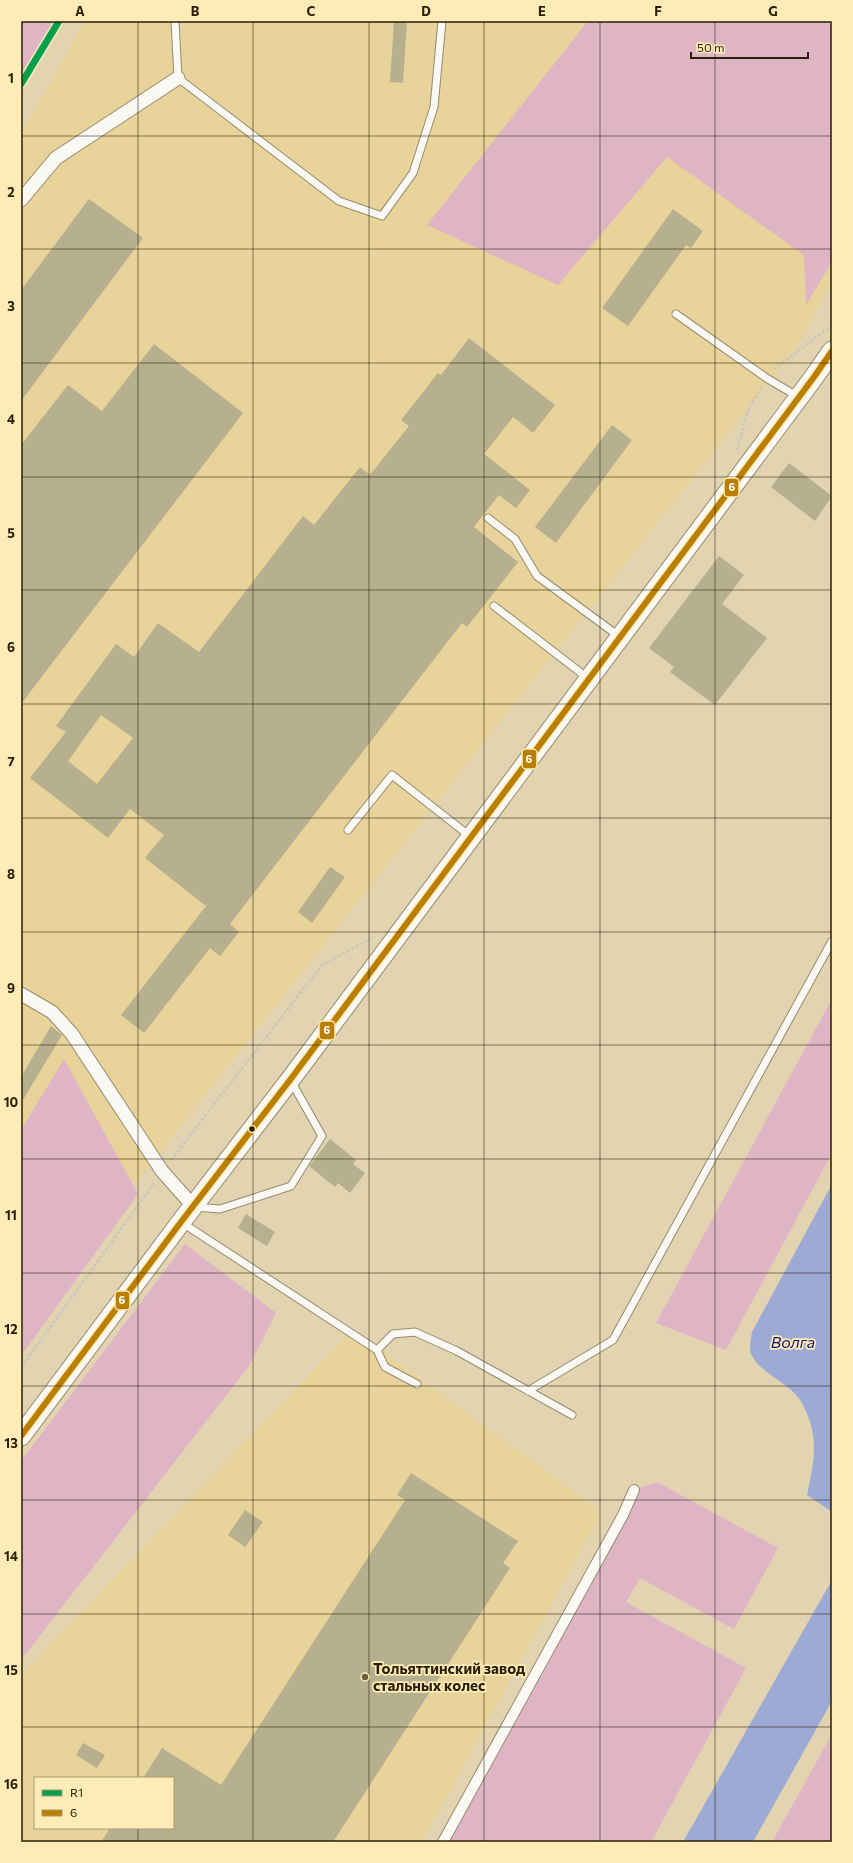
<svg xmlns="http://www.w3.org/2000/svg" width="853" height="1863" viewBox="0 0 853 1863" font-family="Commissioner,sans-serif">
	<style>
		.built { fill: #e8d39a; fill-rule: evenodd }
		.green { fill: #dfb5c5 }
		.water { fill: #9daad4 }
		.building { fill: #b6b08e; fill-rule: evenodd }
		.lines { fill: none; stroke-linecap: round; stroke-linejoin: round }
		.service-casing { stroke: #968b6f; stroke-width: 9 }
		.pedestrian-casing { stroke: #968b6f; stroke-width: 12 }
		.minor-casing { stroke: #968b6f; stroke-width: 15 }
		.secondary-casing { stroke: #968b6f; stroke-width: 21 }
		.path { stroke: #cbc7bd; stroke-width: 2.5; stroke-dasharray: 3 2; stroke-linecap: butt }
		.service { stroke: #fbf9f3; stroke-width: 7 }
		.pedestrian { stroke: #fbf9f3; stroke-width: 10 }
		.minor { stroke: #fbf9f3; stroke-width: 13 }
		.secondary { stroke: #fbf9f3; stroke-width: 19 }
		.bus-1-casing { stroke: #ffebb7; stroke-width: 9 }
		.bus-1 { stroke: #b97e02; stroke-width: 6 }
		.rail-1-casing { stroke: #ffebb7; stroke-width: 10 }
		.rail-1 { stroke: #029f4d; stroke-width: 7 }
		.grid { fill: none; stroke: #291f05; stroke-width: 1; stroke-opacity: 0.55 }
		.bus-dot { fill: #291f05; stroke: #ffebb7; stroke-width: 1.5 }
		.poi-dot { fill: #6a5e41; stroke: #ffebb7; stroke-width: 1.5 }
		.labels { text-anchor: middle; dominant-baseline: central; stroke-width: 3.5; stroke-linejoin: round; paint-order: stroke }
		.poi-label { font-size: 15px; font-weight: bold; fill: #291f05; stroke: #ffebb7; text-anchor: start }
		.water-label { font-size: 16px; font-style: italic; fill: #12176f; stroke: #ffebb7 }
		.line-badge { stroke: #ffebb7; stroke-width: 1.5 }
		.badge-label { font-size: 11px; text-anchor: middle; font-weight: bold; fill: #fff }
		.neatline { fill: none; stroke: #291f05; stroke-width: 1.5 }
		.grid-label { font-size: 13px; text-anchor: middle; font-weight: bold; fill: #291f05 }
	</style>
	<rect width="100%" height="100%" fill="#e2d4b0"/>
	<path class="built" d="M85,21h650l97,58v203l-37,67 -774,979v-1194z
		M353,1329l249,183 -180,330h-401v-167zM35,1778h138v50h-138z"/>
	<path class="green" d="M21,21h37l-37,73z
		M588,21h244v241l-26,43 -2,-50 -137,-98 -109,128 -131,-60z
		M832,999v154l-106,197 -70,-27z
		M64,1059l74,135 -117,162v-226z
		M185,1244l91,69 -27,53 -228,294v-199z
		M657,1482l121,66 -44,81 -94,-51 -14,24 120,66 -95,174h-210l193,-352z
		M832,1734v108h-60z"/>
	<path class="water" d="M832,1184v328l-25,-17c7,-35 13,-56 -4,-90 -11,-22 -40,-29 -51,-49 -4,-7 -1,-16 0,-24z
		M832,1580v121l-79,141h-70z"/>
	<path class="building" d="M394,21h13l-4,62 -13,-1z
		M89,199l54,39 -122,163v-111z
		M673,209l30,22 -12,17 -5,-3 -58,81 -26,-18z
		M469,338l86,67 -22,28 -20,-16 -29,37 46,36 -14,18 -17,-13 -25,32 44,35 -51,65 -5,-4 -232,301 9,8 -19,24 -10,-8 -66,85 -23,-18 85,-109 -61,-48 19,-23 -34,-26 -22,29 -78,-60 36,-46 -10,-6 60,-82 18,13 24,-34 41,29 104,-136 11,9 46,-58 10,8 39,-49 -8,-6 37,-47 3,2zM101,715l32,23 -36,46 -29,-23z
		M154,344l89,69 -222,291v-259l47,-60 34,26z
		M612,425l20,15 -76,103 -21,-16z
		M789,463l43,33 -17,25 -44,-34z
		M719,556l25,19 -22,29 45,34 -52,67 -45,-33 4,-5 -25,-19z
		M330,867l15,10 -33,46 -14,-11z
		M51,1026l11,9 -41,68v-26z
		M330,1139l26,21 -3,4 12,9 -15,20 -12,-10 -3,4 -26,-21z
		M246,1214l29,18 -8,14 -29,-18z
		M411,1473l107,68 -15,22 7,5 -177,274h-232l9,-14h63v-50h-30l19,-30 59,37 184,-285 -8,-5z
		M245,1510l18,12 -18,25 -17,-12z
		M83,1743l22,12 -8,13 -21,-13z"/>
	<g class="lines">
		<g class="service-casing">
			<path id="service" d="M175,21l3,57 161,123 43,15 31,-43 21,-66 8,-86
				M676,314l92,65 29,17
				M488,518l27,21 22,37 83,61
				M494,606l95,73
				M348,830l44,-55 79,62
				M195,1207l25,2 71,-23 31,-50 -31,-55
				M181,1222l196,128 8,17 32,17
				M377,1350l16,-16 22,-2 42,19 115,64
				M528,1391l85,-51 219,-399"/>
		</g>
		<g class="pedestrian-casing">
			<path id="pedestrian" d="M443,1842l180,-327 11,-25"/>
		</g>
		<g class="minor-casing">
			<path id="minor" d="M21,200l35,-42 122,-80
				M21,994l31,18 20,22 90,137 31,35"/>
		</g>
		<g class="secondary-casing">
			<path id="secondary" d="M21,1436l160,-214 109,-142 524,-703 18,-26"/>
		</g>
		<path class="path" d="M774,369l58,-44
			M737,450l12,-43 13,-20
			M171,1160l151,-195 52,-28
			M21,1368l133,-185"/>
		<use href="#service" class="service"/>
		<use href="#pedestrian" class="pedestrian"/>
		<use href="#minor" class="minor"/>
		<use href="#secondary" class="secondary"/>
		<g class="bus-1-casing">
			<path id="bus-1" d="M21,1436l160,-214 109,-142 524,-703 18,-26"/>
		</g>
		<use href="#bus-1" class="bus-1"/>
		<g class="rail-1-casing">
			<path id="rail-1" d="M21,84l38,-63"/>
		</g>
		<use href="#rail-1" class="rail-1"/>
	</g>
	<path class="grid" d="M138,21v1757M253,21v1821M369,21v1821M484,21v1821M600,21v1821M715,21v1821M21,136h811M21,249h811M21,363h811M21,477h811M21,590h811M21,704h811M21,818h811M21,932h811M21,1045h811M21,1159h811M21,1273h811M21,1386h811M21,1500h811M21,1614h811M21,1727h811M138,1828v14"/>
	<circle class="bus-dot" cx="252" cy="1129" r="3.5"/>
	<circle class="poi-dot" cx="365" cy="1677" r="4"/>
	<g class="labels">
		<g class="poi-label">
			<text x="373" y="1668">Тольяттинский завод<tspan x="373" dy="17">стальных колес</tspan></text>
		</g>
		<g class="water-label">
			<text x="793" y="1341">Волга</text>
		</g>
	</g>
	<g class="line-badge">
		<rect x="724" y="478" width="15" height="19" rx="4" fill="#b97e02"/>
		<rect x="522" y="749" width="15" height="20" rx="4" fill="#b97e02"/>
		<rect x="319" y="1021" width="16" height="19" rx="4" fill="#b97e02"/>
		<rect x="115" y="1291" width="15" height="19" rx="4" fill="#b97e02"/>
	</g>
	<g class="badge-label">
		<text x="732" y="491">6</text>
		<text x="529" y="763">6</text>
		<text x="327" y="1034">6</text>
		<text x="122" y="1304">6</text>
	</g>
	<rect width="853" height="1863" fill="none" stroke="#ffebb7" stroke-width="44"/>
	<rect x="34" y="1777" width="140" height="52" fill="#ffebb7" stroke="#a99970"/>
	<rect x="42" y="1790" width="20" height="6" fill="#029f4d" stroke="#a99970"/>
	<text x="70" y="1797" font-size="12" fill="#291f05">R1</text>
	<rect x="42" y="1810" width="20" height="6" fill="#b97e02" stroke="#a99970"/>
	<text x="70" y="1817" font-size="12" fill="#291f05">6</text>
	<path d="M691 52v6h117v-6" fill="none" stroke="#291f05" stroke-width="2"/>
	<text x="697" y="52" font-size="12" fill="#291f05" stroke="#ffebb7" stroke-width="3" paint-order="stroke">50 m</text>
	<rect x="22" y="22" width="809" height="1819" class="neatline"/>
	<g class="grid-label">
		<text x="80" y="16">A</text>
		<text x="195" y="16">B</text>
		<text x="311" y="16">C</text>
		<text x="426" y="16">D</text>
		<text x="542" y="16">E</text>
		<text x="658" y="16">F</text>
		<text x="773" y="16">G</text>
		<text x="11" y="83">1</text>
		<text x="11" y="197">2</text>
		<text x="11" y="311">3</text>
		<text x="11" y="424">4</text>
		<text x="11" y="538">5</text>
		<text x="11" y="652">6</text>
		<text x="11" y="766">7</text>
		<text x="11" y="879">8</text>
		<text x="11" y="993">9</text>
		<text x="11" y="1107">10</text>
		<text x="11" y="1220">11</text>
		<text x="11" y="1334">12</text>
		<text x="11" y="1448">13</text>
		<text x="11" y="1561">14</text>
		<text x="11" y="1675">15</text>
		<text x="11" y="1789">16</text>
	</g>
</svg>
